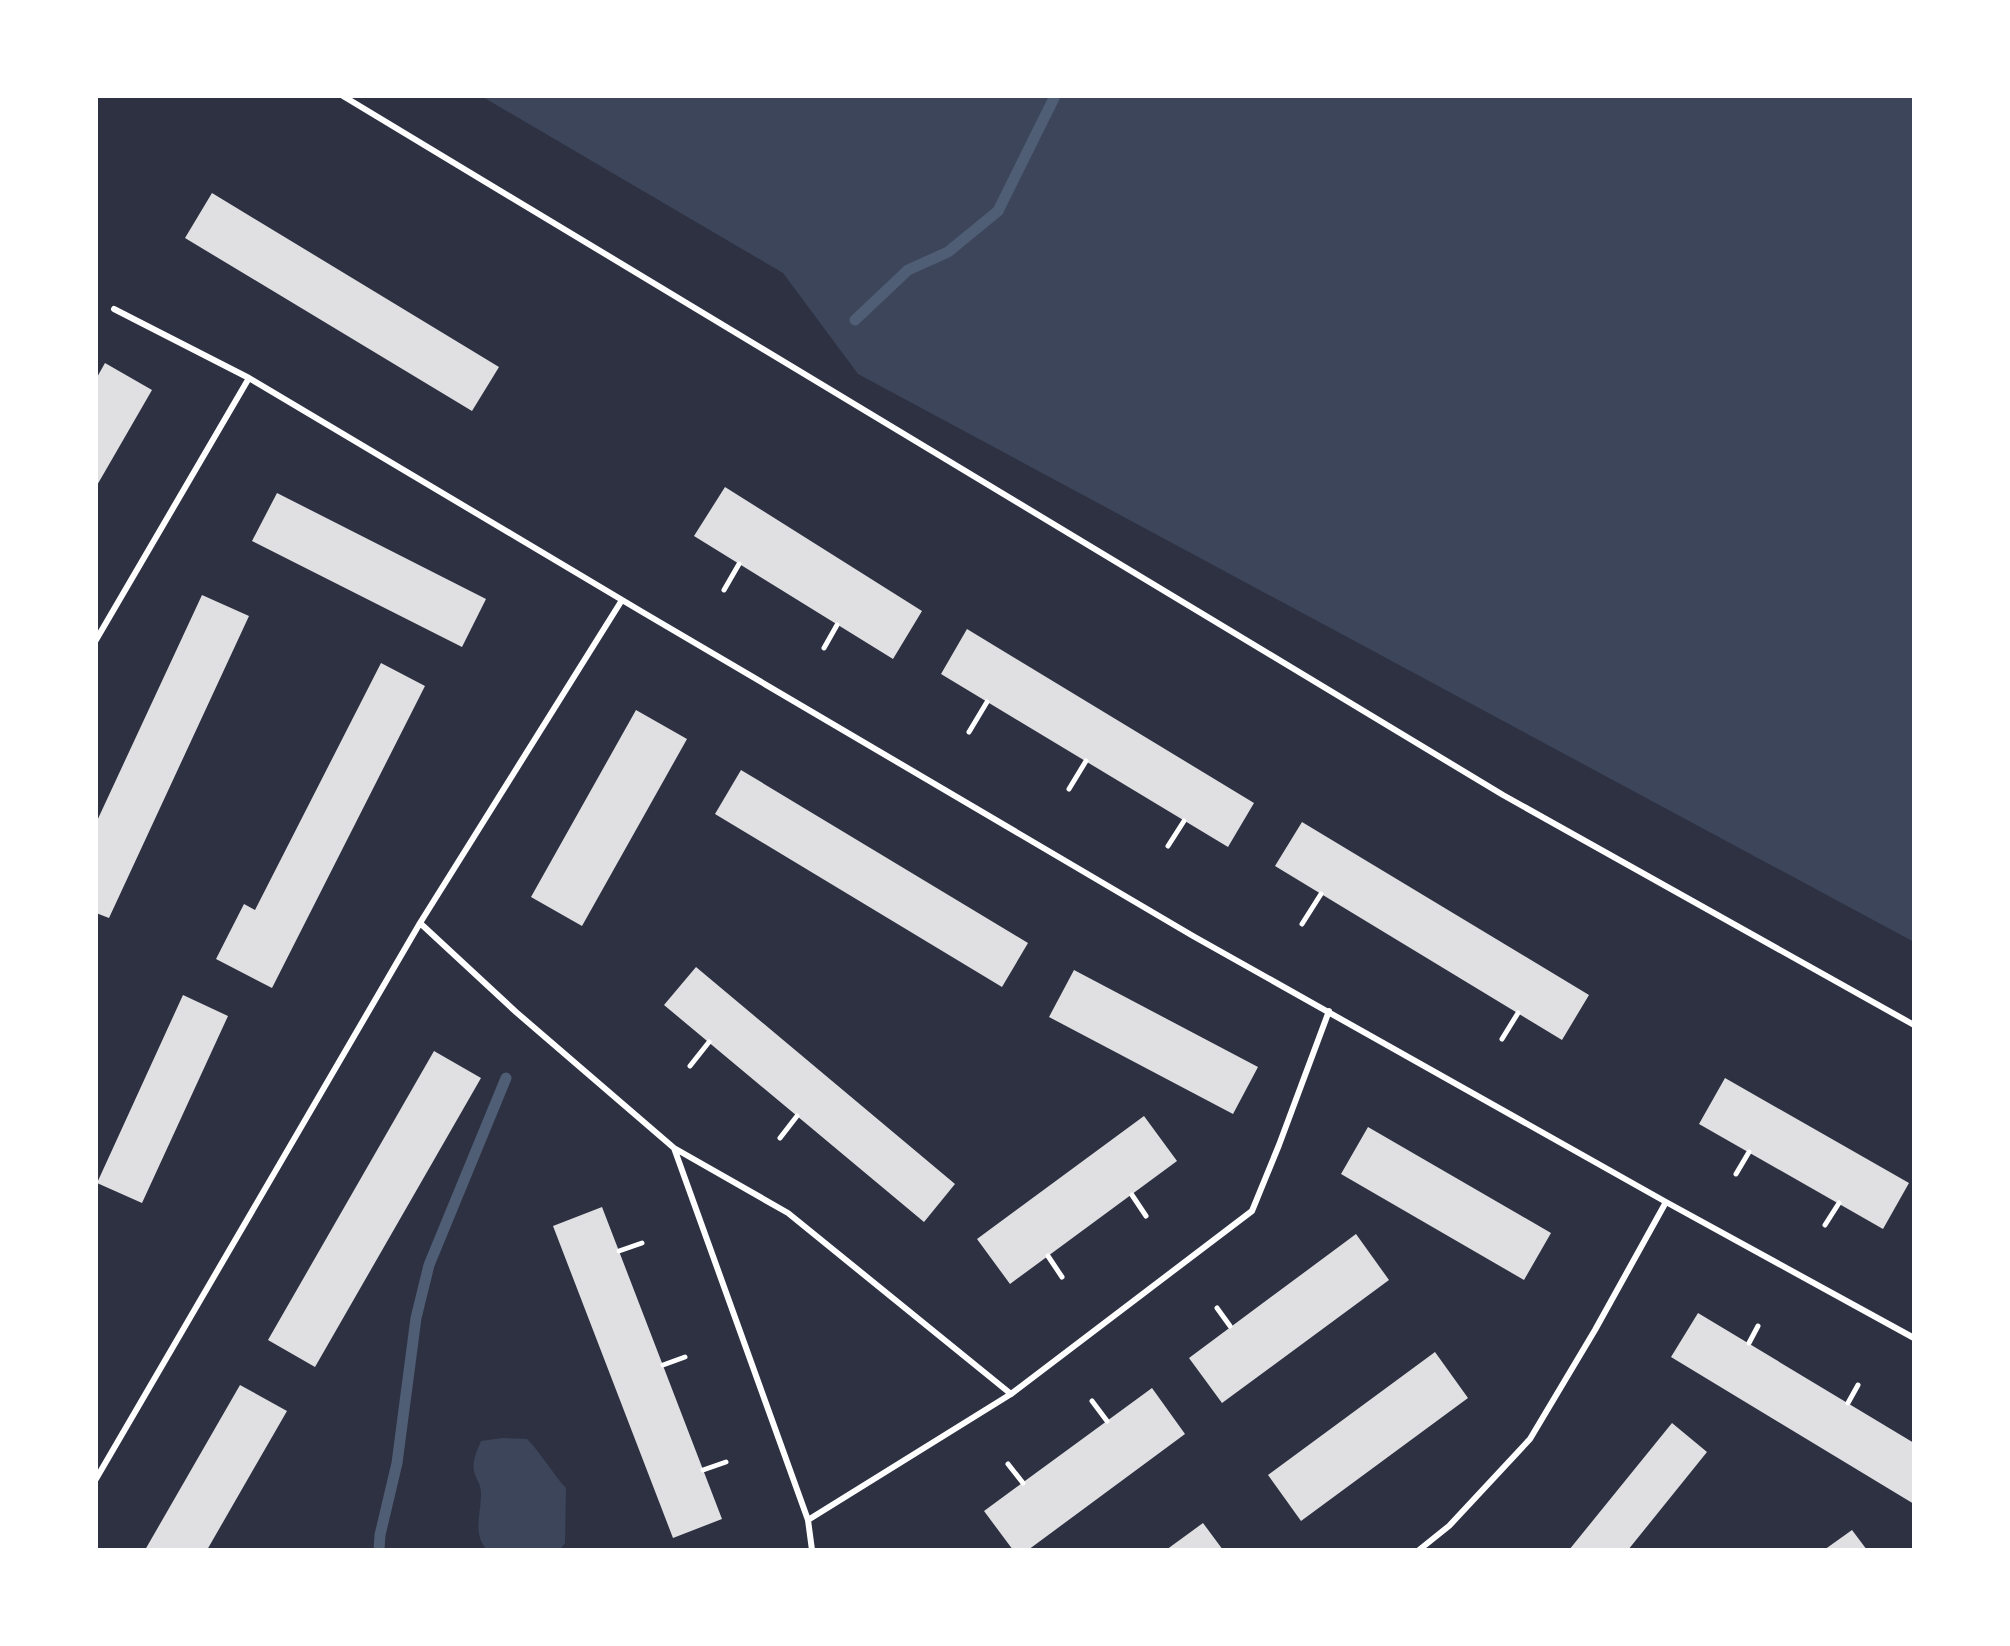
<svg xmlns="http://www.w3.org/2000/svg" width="2010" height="1646" viewBox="0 0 2010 1646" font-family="'Varela Round',sans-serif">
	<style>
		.green { fill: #3c4559 }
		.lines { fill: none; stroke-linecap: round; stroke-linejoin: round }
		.stream { stroke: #4f5d75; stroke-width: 11 }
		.building { fill: #e0e0e3 }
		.path { stroke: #fff; stroke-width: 5 }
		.service { stroke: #fff; stroke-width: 6 }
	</style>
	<rect width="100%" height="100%" fill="#2d3142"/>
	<path class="green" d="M481,96h1433v846l-1056,-568 -75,-101z
		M502,1438l25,1c15,15 25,34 39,49l-1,55 -5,7h-73c-15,-17 -6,-36 -6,-55 0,-13 -5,-14 -7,-24 -2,-10 3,-21 7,-30z"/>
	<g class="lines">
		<path class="stream" d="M855,320l53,-50 40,-18 50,-41 57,-115
			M379,1550l1,-15 17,-72 19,-145 13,-53 77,-187"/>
	</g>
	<path class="building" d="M212,193l287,174 -27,44 -287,-173z
		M105,363l47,27 -56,97v-108z
		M725,487l197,124 -29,48 -199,-123z
		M277,493l209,106 -24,48 -210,-106z
		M202,595l47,21 -140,302 -13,-5v-90z
		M967,629l287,174 -26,44 -287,-173z
		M381,663l44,23 -153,302 -56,-29 28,-55 11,6z
		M636,710l51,29 -105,187 -51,-29z
		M741,770l287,173 -26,44 -287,-173z
		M1302,822l287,173 -27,45 -287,-174z
		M696,967l259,217 -31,38 -260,-217z
		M1074,970l184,97 -25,47 -184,-97z
		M183,995l45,21 -86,187 -45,-20z
		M434,1051l47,27 -166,289 -47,-27z
		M1725,1078l184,105 -26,46 -184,-105z
		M1144,1116l33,45 -167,123 -33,-45z
		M1368,1127l183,106 -27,47 -183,-106z
		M602,1207l120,312 -49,19 -120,-312z
		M1356,1234l33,46 -167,123 -33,-45z
		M1698,1313l216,130v61l-243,-147z
		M1435,1352l33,46 -167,123 -33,-46z
		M240,1385l47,26 -80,139h-62z
		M1152,1388l33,46 -157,116h-15l-29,-39z
		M1672,1423l35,29 -79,98h-59z
		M1203,1523l20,27h-57z
		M1852,1530l15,20h-43z"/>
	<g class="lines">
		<path class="path" d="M724,590l15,-26
			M824,648l13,-23
			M969,732l18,-30
			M1069,789l17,-28
			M1168,846l16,-25
			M1302,924l19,-30
			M1502,1039l16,-26
			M690,1066l19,-24
			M780,1138l17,-22
			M1736,1174l13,-22
			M1132,1195l14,21
			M1825,1225l14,-22
			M619,1251l23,-8
			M1048,1256l14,21
			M1217,1308l13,18
			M1749,1343l9,-17
			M663,1365l22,-8
			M1092,1401l15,20
			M1848,1403l10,-18
			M1008,1464l15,19
			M703,1470l23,-8"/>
		<path class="service" d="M343,96l1160,699 411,230
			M114,309l135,69 395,235 549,323 473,266 248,136
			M96,640l153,-262
			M420,923l96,89 158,136 134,372 4,30
			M674,1148l114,65 223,181
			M96,1479l324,-556 202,-323
			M808,1520l203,-126 241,-183 27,-66 50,-134
			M1419,1550l30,-24 81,-87 65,-109 71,-128"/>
	</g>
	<rect width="2010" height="1646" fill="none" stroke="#ffffff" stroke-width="196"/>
</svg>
